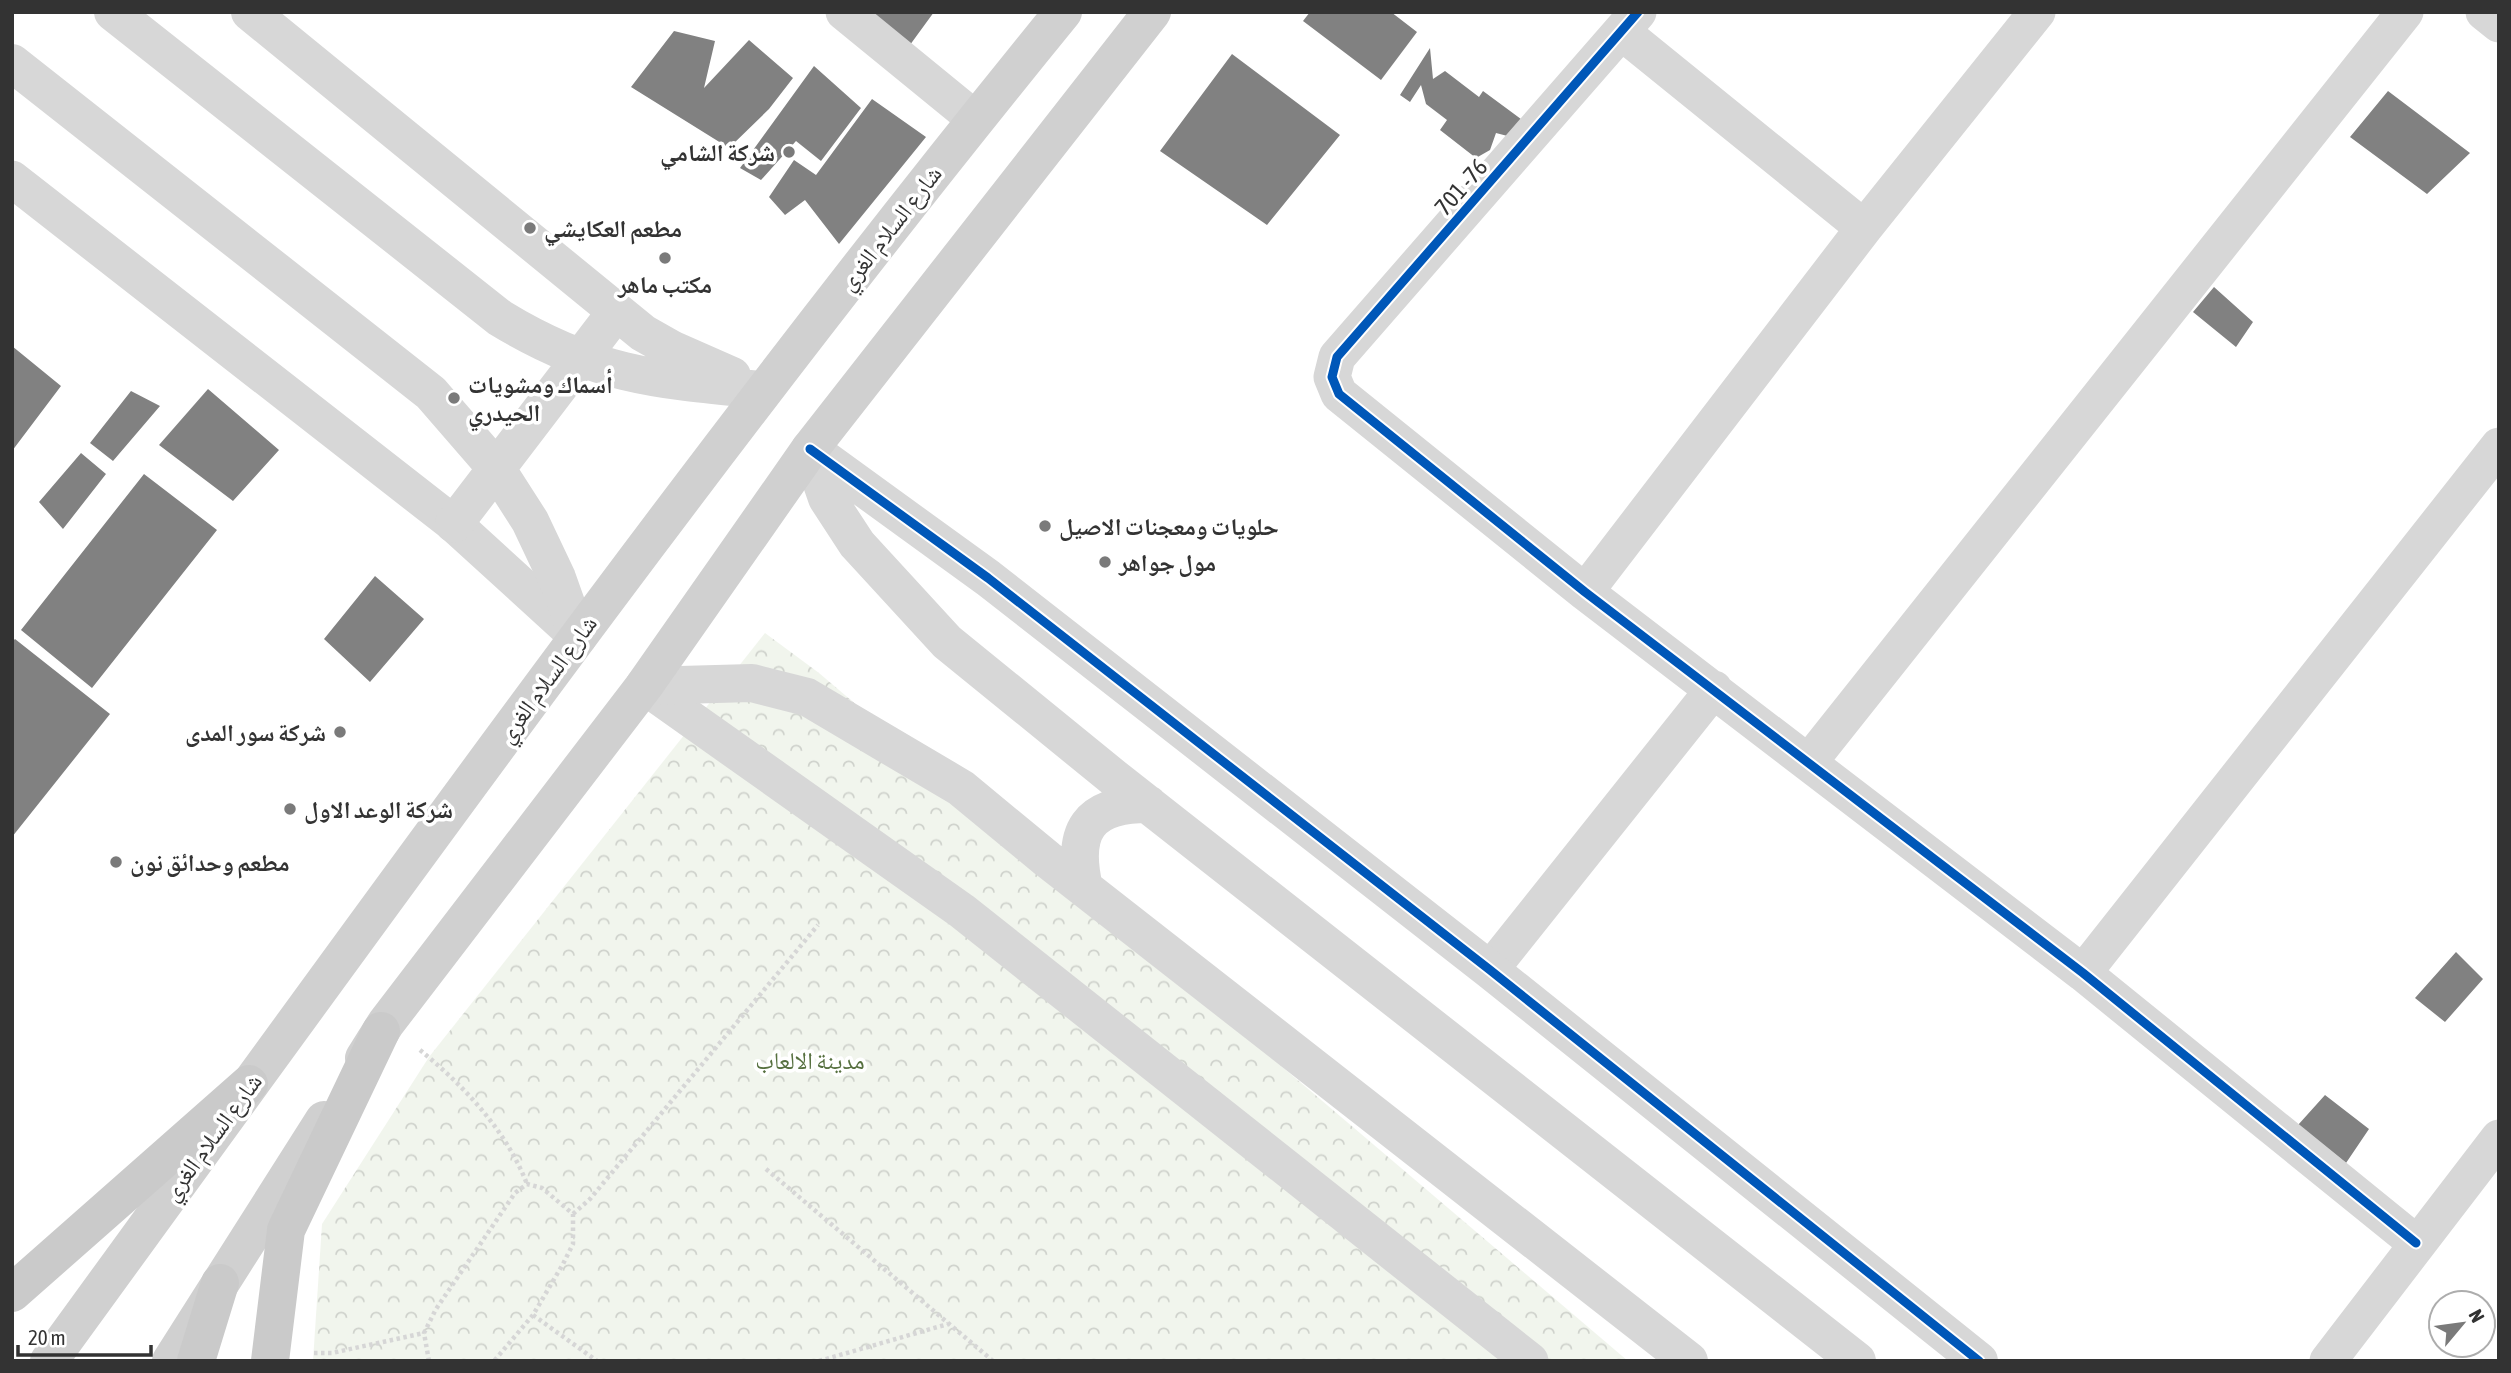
<svg xmlns="http://www.w3.org/2000/svg" width="2511" height="1373" viewBox="0 0 2511 1373" font-family="'Asap Condensed','Noto Naskh Arabic',sans-serif">
	<style>
		.park { fill: url(#park-crowns) }
		.building { fill: #818181 }
		.lines { fill: none; stroke-linecap: round; stroke-linejoin: round }
		.path { stroke: #d6d6d6; stroke-width: 4.5; stroke-dasharray: 3.5 3.5; stroke-linecap: butt }
		.minor { stroke: #d7d7d7; stroke-width: 37 }
		.tertiary { stroke: #d7d7d7; stroke-width: 38 }
		.secondary { stroke: #d0d0d0; stroke-width: 38 }
		.primary { stroke: #cacaca; stroke-width: 38 }
		.cycleway-casing { stroke: #fff; stroke-width: 13 }
		.cycleway { stroke: #0057b8; stroke-width: 9 }
		.poi-dot { fill: #7a7a7a; stroke: #fff; stroke-width: 2.5 }
		.labels { text-anchor: middle; dominant-baseline: central; stroke-width: 7; stroke-linejoin: round; paint-order: stroke }
		.poi-label { font-size: 24px; font-weight: bold; fill: #333; stroke: #fff; text-anchor: start }
		.street-label { font-size: 24px; fill: #333; stroke: #fff }
		.park-label { font-size: 24px; fill: #56703f; stroke: #fff }
	</style>
	<defs>
		<pattern id="park-crowns" width="20" height="18" patternUnits="userSpaceOnUse" patternTransform="scale(1.75)"><rect width="20" height="18" fill="#f1f5ed"/><path d="M2 6a3 3 0 1 1 6 0M12 15a3 3 0 1 1 6 0" fill="none" stroke="#cfd2cc"/></pattern>
	</defs>
	<rect width="100%" height="100%" fill="#fff"/>
	<path class="park" d="M765,633l54,40 809,688h-1315l9,-137 107,-167z"/>
	<path class="building" d="M863,12h71l-27,37z
		M1310,12h81l26,20 -36,48 -78,-59z
		M674,31l41,10 -11,47 45,-48 44,38 -24,31 -40,39 -98,-61z
		M1430,48l3,31 12,-8 34,26 4,-6 46,34 -10,14 -23,-6 -6,17 -14,8 -36,-28 7,-10 -21,-16 -5,-19 -11,17 -10,-7z
		M1232,54l108,81 -73,90 -107,-74z
		M814,66l47,42 -40,53 -25,-20 -35,39 -21,-12z
		M2388,91l82,62 -43,41 -77,-57z
		M872,99l54,38 -87,107 -34,-44 -20,15 -16,-18 25,-37 22,15z
		M2214,287l39,35 -17,25 -43,-35z
		M12,346l49,40 -49,65z
		M208,389l71,61 -46,51 -74,-56z
		M131,391l29,15 -47,55 -23,-18z
		M81,453l25,21 -43,55 -24,-27z
		M144,474l73,56 -125,158 -71,-58z
		M375,576l49,43 -54,63 -46,-43z
		M15,639l95,75 -98,123v-195z
		M2456,952l27,27 -38,43 -30,-24z
		M2325,1095l44,34 -23,34 -48,-38z"/>
	<g class="lines">
		<path class="path" d="M420,1050c44,36 86,80 107,134
			M766,1169l227,192
			M573,1214l17,-15 228,-274
			M533,1315l64,46
			M314,1353h18l92,-20
			M429,1361l-5,-28 12,-24 79,-116 12,-9 15,4 31,26v30l-10,20 -30,51 -39,46
			M819,1361l129,-37"/>
		<path class="minor" d="M844,12l131,107
			M1638,12l-301,345 -5,20 7,17 246,198 498,381 333,270
			M2484,12l15,12
			M1622,32l242,196
			M12,179l442,345 124,113
			M1585,592l279,-364 173,-216
			M644,686l318,225 568,450
			M1809,762l596,-750
			M1490,970l224,-281
			M2083,973l416,-527
			M2328,1361l171,-223"/>
		<path class="tertiary" d="M113,12l387,306c93,57 157,62 262,72
			M250,12l393,321 30,17 59,26
			M12,63l419,330 65,75 34,53 27,57 21,59
			M810,449l178,129 502,392 489,391
			M810,449l17,49 30,46 90,98 166,135 744,584
			M454,524l162,-212
			M644,686l108,-3 55,14 154,91 86,71 642,502
			M1084,888c-13,-57 4,-84 64,-84"/>
		<path class="secondary" d="M364,1058l22,-35 258,-337 166,-237 342,-437
			M49,1361c331,-455 658,-913 1014,-1349
			M171,1361l153,-241"/>
		<path class="primary" d="M12,1293l237,-209
			M196,1361l24,-78
			M270,1361l16,-131 95,-199"/>
		<g class="cycleway-casing">
			<path id="cycleway" d="M1638,12l-301,345 -5,20 7,17 246,198 498,381 333,270
				M810,449l178,129 502,392 489,391"/>
		</g>
		<use href="#cycleway" class="cycleway"/>
	</g>
	<g class="poi-dot">
		<circle cx="789" cy="152" r="7"/>
		<circle cx="530" cy="228" r="7"/>
		<circle cx="665" cy="258" r="7"/>
		<circle cx="454" cy="398" r="7"/>
		<circle cx="1045" cy="526" r="7"/>
		<circle cx="1105" cy="562" r="7"/>
		<circle cx="340" cy="732" r="7"/>
		<circle cx="290" cy="809" r="7"/>
		<circle cx="116" cy="862" r="7"/>
	</g>
	<g class="labels">
		<g class="poi-label">
			<text x="775" y="152" text-anchor="end">شركة الشامي</text>
			<text x="544" y="228">مطعم العكايشي</text>
			<text x="665" y="284" text-anchor="middle">مكتب ماهر</text>
			<text x="468" y="384">أسماك ومشويات<tspan x="468" dy="28">الحيدري</tspan></text>
			<text x="1059" y="526">حلويات ومعجنات الاصيل</text>
			<text x="1119" y="562">مول جواهر</text>
			<text x="326" y="732" text-anchor="end">شركة سور المدى</text>
			<text x="304" y="809">شركة الوعد الاول</text>
			<text x="130" y="862">مطعم وحدائق نون</text>
		</g>
		<g class="street-label">
			<text transform="translate(1461 187) rotate(-49)">701 -76</text>
			<text transform="translate(890 228) rotate(-52)">شارع السلام الغري</text>
			<text transform="translate(547 679) rotate(-54)">شارع السلام الغري</text>
			<text transform="translate(212 1137) rotate(-54)">شارع السلام الغري</text>
		</g>
		<g class="park-label">
			<text x="810" y="1060">مدينة الالعاب</text>
		</g>
	</g>
	<rect width="2511" height="1373" fill="none" stroke="#333333" stroke-width="28"/>
	<g transform="translate(2462 1324) rotate(61)"><circle r="33" fill="#ffffff" stroke="#adadad" stroke-width="2"/>
	<path d="M0-5L12 26L0 18L-12 26Z" fill="#7a7a7a"/>
	<text y="-10" font-size="19" font-weight="bold" text-anchor="middle" fill="#333333">N</text>
	</g>
	<path d="M18 1345v10h133v-10" fill="none" stroke="#333333" stroke-width="3.5"/>
	<text x="28" y="1345" font-size="21" fill="#333333" stroke="#ffffff" stroke-width="5" paint-order="stroke">20 m</text>
</svg>
